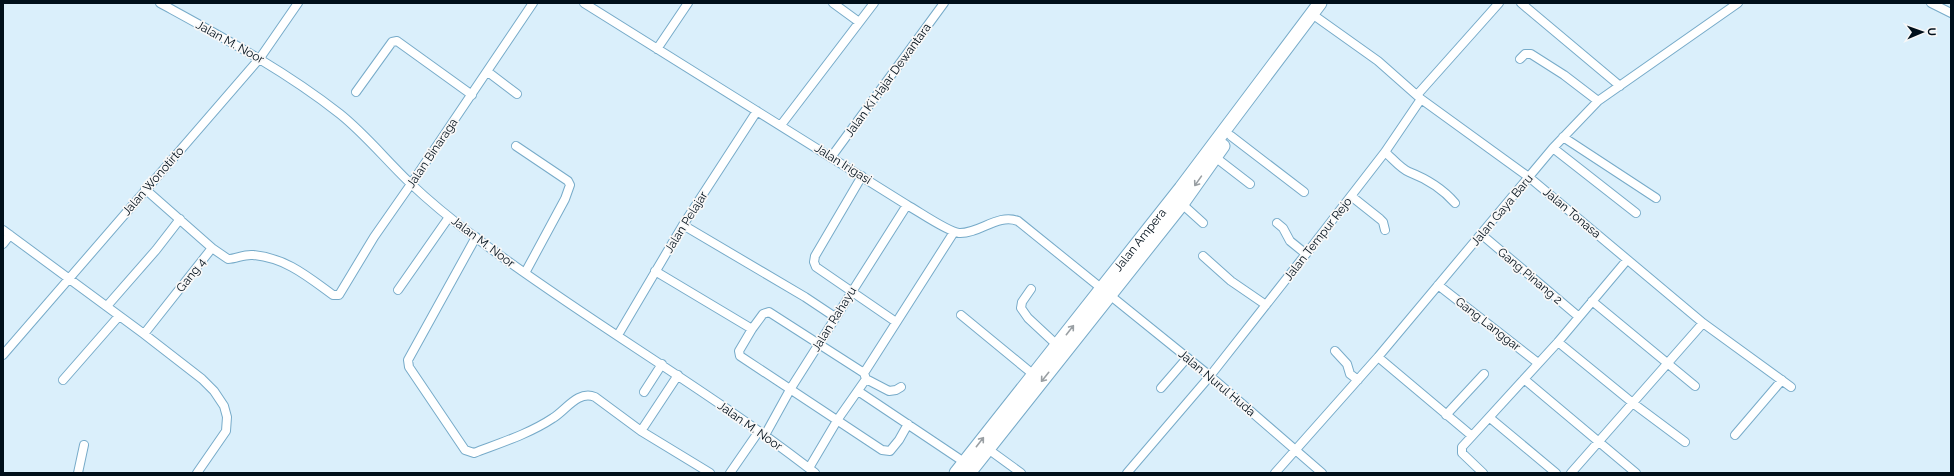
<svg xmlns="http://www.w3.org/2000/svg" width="1954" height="476" viewBox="0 0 1954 476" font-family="Raleway,sans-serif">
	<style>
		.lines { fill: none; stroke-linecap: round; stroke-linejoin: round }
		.street-casing { stroke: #77abc9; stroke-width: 10 }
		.primary-casing { stroke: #77abc9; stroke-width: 15 }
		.street { stroke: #fff; stroke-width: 8 }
		.primary { stroke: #fff; stroke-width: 13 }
		.oneway { stroke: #999fa3 }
		.labels { text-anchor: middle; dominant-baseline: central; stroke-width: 3.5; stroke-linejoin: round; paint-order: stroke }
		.street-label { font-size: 12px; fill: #000f1a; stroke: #f8f8f8 }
	</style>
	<rect width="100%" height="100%" fill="#daeffb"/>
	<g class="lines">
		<g class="street-casing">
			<path id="street" d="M160,3c62,34 124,67 180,111 25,20 46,46 69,68 21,20 43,38 66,55 110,83 231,151 340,236
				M584,3l323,202c11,6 41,27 52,28 20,1 39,-20 59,-12l192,155 112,97
				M833,3l26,19
				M1521,3l99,83
				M1931,3l20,10
				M1312,14l66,47 43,38 109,79 173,145 88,64
				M657,49l31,-46
				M1520,59l5,-5h6l33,21 34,26
				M488,72l29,22
				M356,92l36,-50 5,-1 75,54
				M1417,95l82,-92
				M781,125l93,-122
				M1231,136l73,56
				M1563,137l93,61
				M516,146l52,35 2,4 -5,14 -40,74
				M1553,148l83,65
				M1385,152c7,6 16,17 24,20 18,7 33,16 46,31
				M832,156l112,-153
				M1215,157l35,27
				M862,176l-47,80 -1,6 2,5 80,55
				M1351,196l29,23 3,3 2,8
				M1182,204l21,19
				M1277,223l6,5 7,13 16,13
				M683,225l122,72 30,20
				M3,230l141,104 58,45 12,12 10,15 3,11 -1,14 -29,42
				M1481,234l98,83
				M476,237l-68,123 1,7 56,83 9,3c26,-10 55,-19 79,-35 13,-8 25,-28 42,-21l46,34 69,42
				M3,244l7,-9
				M212,248l16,11c8,0 16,-5 25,-4 33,3 54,21 80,40h6l35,-58 37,-53 122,-181
				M1203,256l28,25 35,24
				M655,271l97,58 11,-15 6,-2 95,61 2,6 23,12 7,-1 5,-3
				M1438,285l100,78
				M1031,289l-9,13 -1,6 7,10 29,27
				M398,290l51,-73
				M1592,301l103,85
				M107,306l49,-56 24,-31
				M961,315l73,60
				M752,329l-13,22 1,5 142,94 8,1 9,-11 9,-16
				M144,334l68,-86 -67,-59
				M618,335l65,-110 74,-114
				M1558,342l76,62 51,38
				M1335,351l12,13 3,10 8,6
				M3,355l257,-297 38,-55
				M1378,357l94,79
				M864,373l90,-141
				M1524,379l112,94
				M63,380l56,-64
				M1161,388l26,-30
				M858,391l106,71
				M644,392l18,-28
				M1446,415l38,-41
				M1490,418l66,55
				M641,431l37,-56
				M765,435l26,-47 116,-183
				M1735,435l47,-55
				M988,449l33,24
				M809,468l29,-49 28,-40
				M78,473l6,-28
				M730,473l29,-42
				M1127,473l83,-97 103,-131 72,-93 36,-53
				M1275,473l103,-116 175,-209 45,-47 140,-98
				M1483,473l-21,-20v-6l96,-105 69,-82
				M1571,473l132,-150"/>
		</g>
		<g class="primary-casing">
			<g id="primary">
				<path id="s1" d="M956,473l225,-285 139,-185"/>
				<path d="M969,473l213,-269 41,-58"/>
			</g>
		</g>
		<use href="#street" class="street"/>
		<use href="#primary" class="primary"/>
	</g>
	<defs><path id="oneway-shaft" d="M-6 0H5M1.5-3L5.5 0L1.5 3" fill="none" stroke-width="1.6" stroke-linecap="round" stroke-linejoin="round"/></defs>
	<g class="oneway">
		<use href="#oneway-shaft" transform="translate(1198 181) rotate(125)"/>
		<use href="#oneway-shaft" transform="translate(1070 330) rotate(-52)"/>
		<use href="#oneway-shaft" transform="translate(1045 377) rotate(129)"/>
		<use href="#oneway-shaft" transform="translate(980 442) rotate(-52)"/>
	</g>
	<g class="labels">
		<g class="street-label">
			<text transform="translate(230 42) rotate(29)">Jalan M. Noor</text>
			<text transform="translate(888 80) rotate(-54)">Jalan Ki Hajar Dewantara</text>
			<text transform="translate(432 153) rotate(-56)">Jalan Binaraga</text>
			<text transform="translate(843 164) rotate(32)">Jalan Irigasi</text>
			<text transform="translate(153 181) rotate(-49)">Jalan Wonotirto</text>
			<text transform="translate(1502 210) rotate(-50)">Jalan Gaya Baru</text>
			<text transform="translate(1572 213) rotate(40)">Jalan Tonasa</text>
			<text transform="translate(686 222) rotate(-58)">Jalan Pelajar</text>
			<text transform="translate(1318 239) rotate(-52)">Jalan Tempur Rejo</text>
			<text stroke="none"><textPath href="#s1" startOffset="297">Jalan Ampera</textPath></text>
			<text transform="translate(483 242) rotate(37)">Jalan M. Noor</text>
			<text transform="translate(191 275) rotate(-52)">Gang 4</text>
			<text transform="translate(1530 276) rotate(40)">Gang Pinang 2</text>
			<text transform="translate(834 319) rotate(-58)">Jalan Rahayu</text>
			<text transform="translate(1488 324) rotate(38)">Gang Langgar</text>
			<text transform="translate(1217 383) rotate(40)">Jalan Nurul Huda</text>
			<text transform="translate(750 426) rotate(35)">Jalan M. Noor</text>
		</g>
	</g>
	<rect width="1954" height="476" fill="none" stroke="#000f1a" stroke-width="8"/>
	<g transform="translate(1922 32) rotate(88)" stroke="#f8f8f8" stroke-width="3" paint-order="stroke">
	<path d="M0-3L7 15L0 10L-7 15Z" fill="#000f1a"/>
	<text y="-6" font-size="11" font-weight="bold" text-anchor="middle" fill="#000f1a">U</text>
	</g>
</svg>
